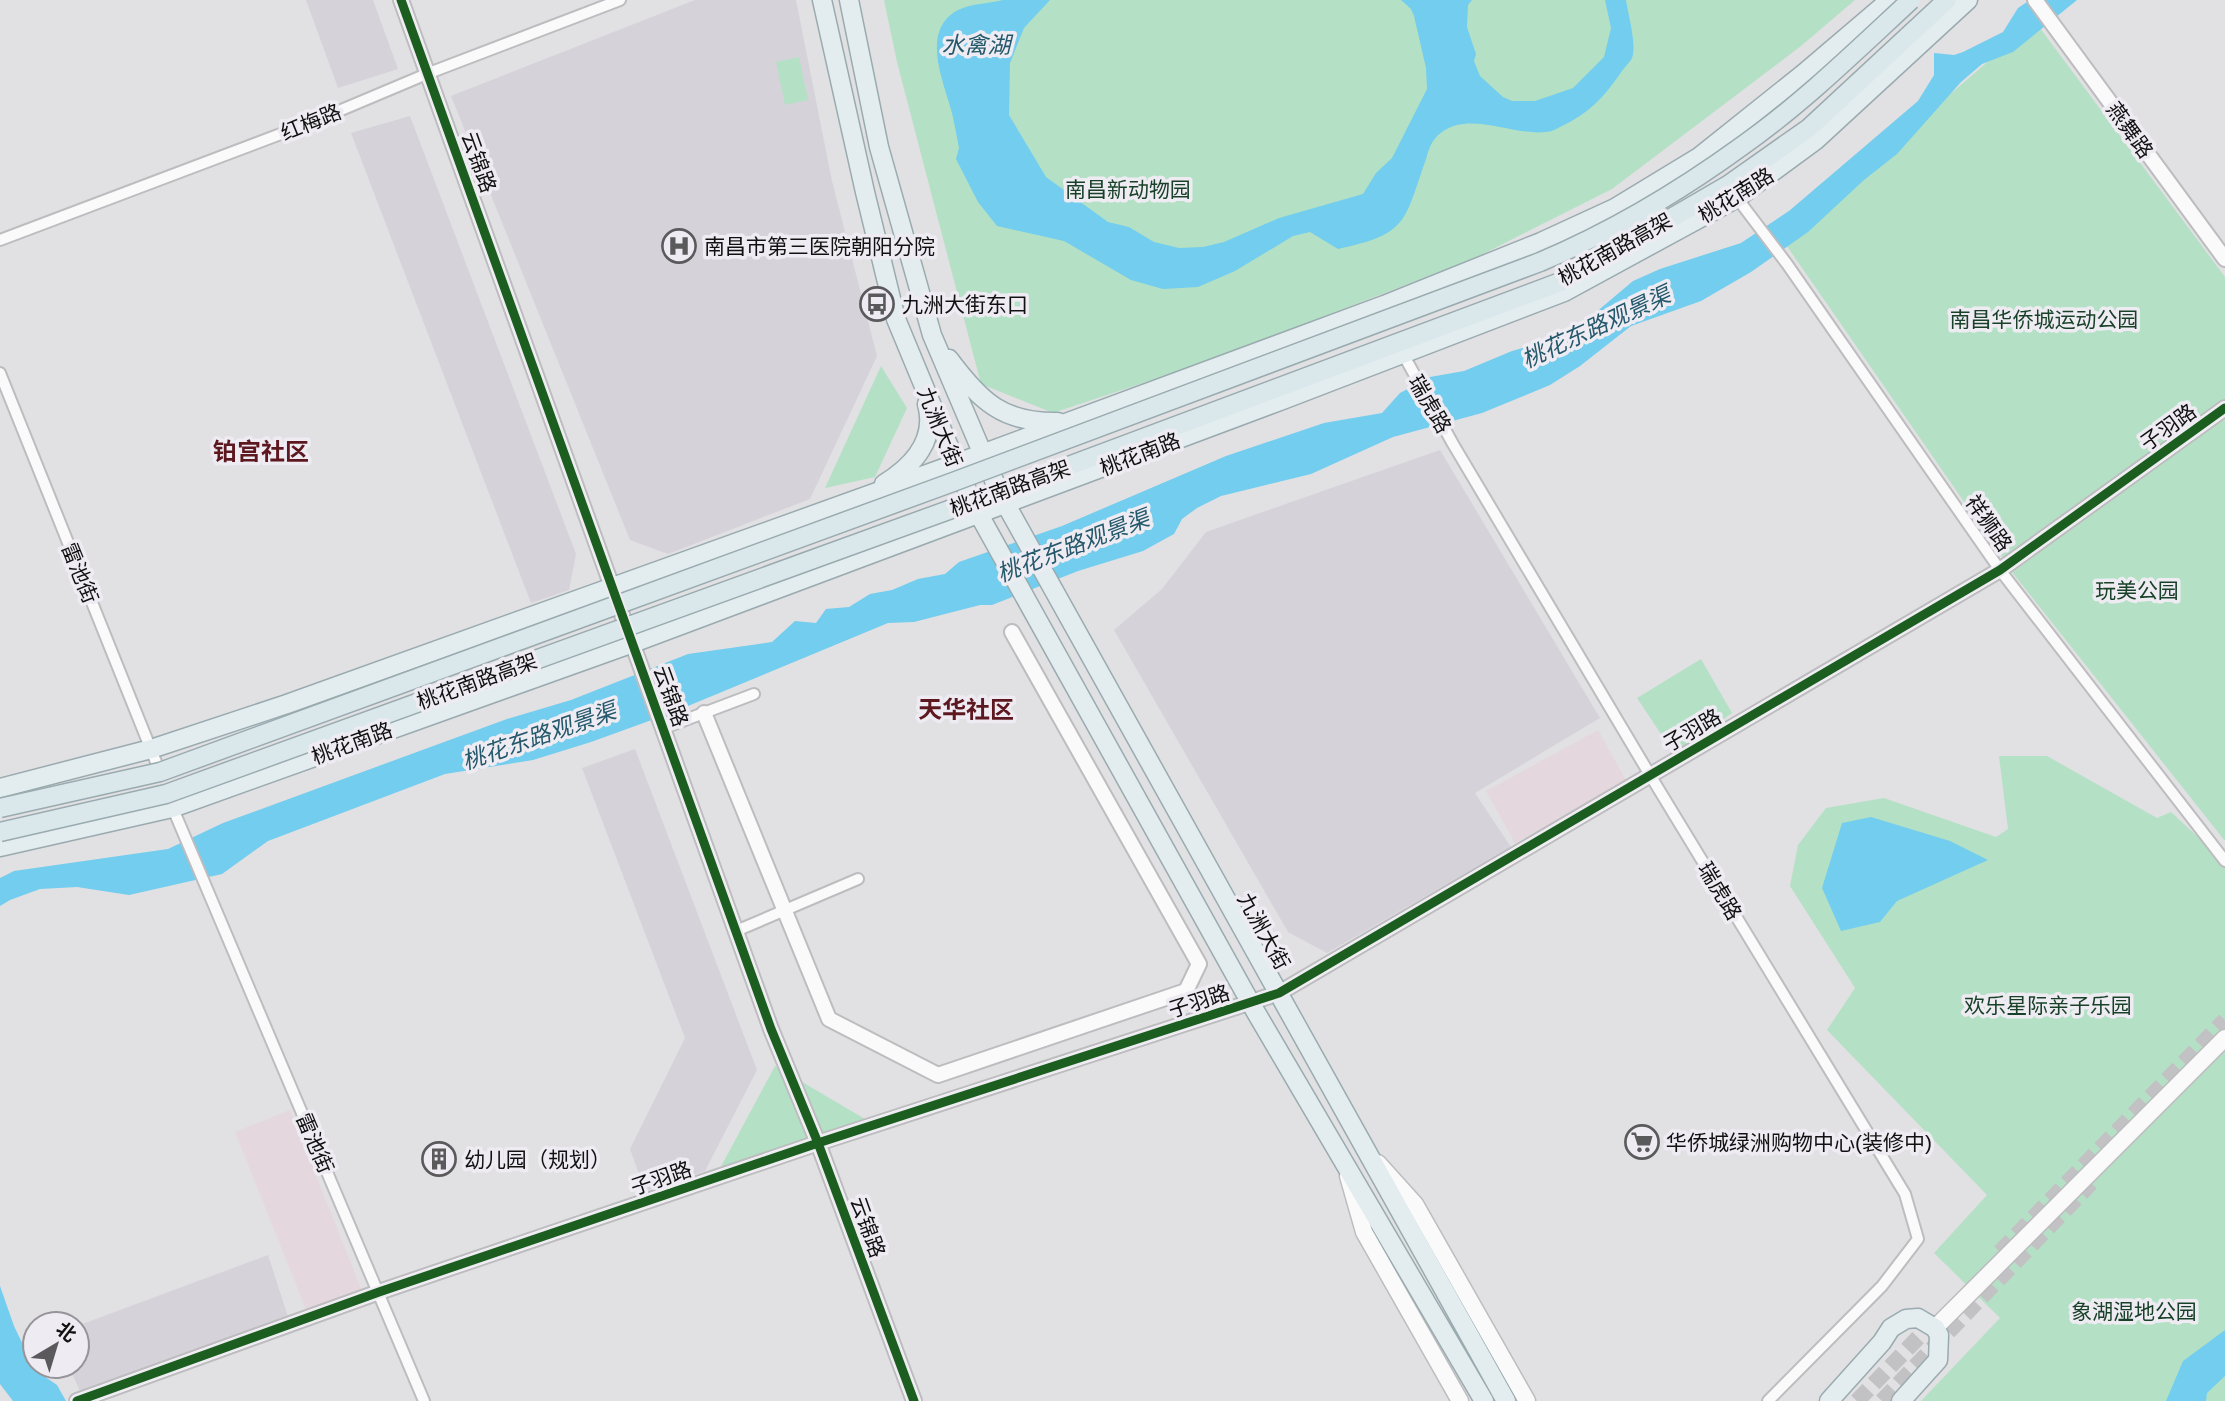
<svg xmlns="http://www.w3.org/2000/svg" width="2225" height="1401" viewBox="0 0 2225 1401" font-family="Arial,'Noto Sans SC',sans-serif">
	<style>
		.built { fill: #d6d2da }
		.industrial { fill: #e4d7dd }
		.green { fill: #b4e1c5 }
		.water { fill: #72cdee }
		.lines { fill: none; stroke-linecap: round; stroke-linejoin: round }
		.secondary-tunnel { stroke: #c2c1c4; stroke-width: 16; stroke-dasharray: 16 8; stroke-linecap: butt }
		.minor-casing { stroke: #bdbcbf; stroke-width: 14 }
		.tertiary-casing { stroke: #bdbcbf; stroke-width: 18 }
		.secondary-casing { stroke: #bdbcbf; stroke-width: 19 }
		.primary-casing { stroke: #9aabb0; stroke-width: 21 }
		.trunk-casing { stroke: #9aabb0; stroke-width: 21 }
		.minor { stroke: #fafafb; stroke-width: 10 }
		.tertiary { stroke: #fafafb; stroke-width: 14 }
		.secondary { stroke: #fafafb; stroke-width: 16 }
		.primary { stroke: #e3edef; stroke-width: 18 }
		.trunk { stroke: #dae8eb; stroke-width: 18 }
		.trunk-bridge-casing { stroke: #9aabb0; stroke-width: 21; stroke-linecap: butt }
		.trunk-bridge { stroke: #dae8eb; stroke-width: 18 }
		.cycleway-casing { stroke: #eeecf2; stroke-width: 13 }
		.cycleway { stroke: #1b5e20; stroke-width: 9 }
		.labels { text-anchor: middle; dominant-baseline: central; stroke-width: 7; stroke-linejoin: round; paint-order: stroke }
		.street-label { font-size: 21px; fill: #111112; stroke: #eeecf2 }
		.park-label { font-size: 21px; fill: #194129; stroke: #eeecf2 }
		.poi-label { font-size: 21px; fill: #111112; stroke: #eeecf2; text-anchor: start }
		.water-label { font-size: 23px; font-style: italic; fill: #24586b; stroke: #eeecf2 }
		.quarter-label { font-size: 24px; font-weight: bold; fill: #5c171f; stroke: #eeecf2 }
	</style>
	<rect width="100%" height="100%" fill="#e1e0e3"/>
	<path class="built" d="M306,0h67l25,69 -60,19z
		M695,0h101l36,181 45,175 -67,143 -142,55 -38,-14 -179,-444z
		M410,116l166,438 -7,36 -38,13 -180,-470z
		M1440,450l160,268 -125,75 36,54 -184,106 -39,-21 -174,-302 48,-41 44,-57z
		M635,749l122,321 -52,101 -60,20 -15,-42 55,-111 -103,-270z
		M268,1255l23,71 -209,70 -13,-30h8v-40z"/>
	<path class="industrial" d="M1598,730l29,52 -112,61 -29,-52z
		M290,1110l72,181 -55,21 -72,-180z"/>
	<path class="green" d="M884,0h971l-54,46 -189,143 -137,69 -269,104 -153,51 -72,-29 -84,-322z
		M2037,24l188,253v125l-222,156 -221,-319 224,-193z
		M799,57l9,43 -23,5 -9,-43z
		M881,366l26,42 -32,69 -50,11z
		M2225,416v425l-213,-269z
		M1701,659l31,54 -57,42 -38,-57z
		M1999,756h48l110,62 14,-6 54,50v539h-304l79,-83 -66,-65 53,-58 -160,-165 28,-42 -65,-102 8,-41 28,-37 58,-10 112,39 12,-8z
		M775,1066l107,63 -172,58z"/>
	<path class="water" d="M1003,0h47l-26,28 -14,35 -1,52 37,62 62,45 21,5 25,15 25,6 24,-1 21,-5 55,-24 84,-24 13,-21 16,-15 35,-69 -1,-21 -12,-52 -3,-7 -10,-9h71l-4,5 -1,22 9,27 -2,7 6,15 23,21 9,4h23l38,-13 31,-31 7,-29 -6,-28h21c2,14 11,45 6,58 -2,4 -7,9 -10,13 -18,26 -32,42 -62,56 -4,2 -9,5 -14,5 -33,4 -75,-21 -104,0 -10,7 -13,16 -16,27 -22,62 -17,75 -88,90l-28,-17 -17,4 -58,35 -37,16 -35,2 -32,-9 -67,-39 -67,-15 -19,-24 -22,-43 3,-11c-3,-14 -5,-29 -9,-42 -8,-28 -28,-75 6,-95 15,-8 32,-7 47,-11z
		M2030,0h47l-64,52 -31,12 -21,18 -64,72 -33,26 -56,52 -57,40 -50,29 -70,25 -51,40 -30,19 -68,28 -89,24 -82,37 -90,22 -24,12 -15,11 -8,15 -31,17 -65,20 -86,34h-12l-66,17 -26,1 -217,90 -80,29 -58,18 -88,14 -177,67 -46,33 -93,21 -52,-8 -37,2 -30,11 -10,6v-28l14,-7 154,-22 55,-26 284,-104 64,-19 117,-46 84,-12 23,-21 21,2 10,-14 23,-2 21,-13 22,-4 26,-11 27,-5 14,-12 103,-36 164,-70 98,-33 58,-10 18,-20 30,-16 34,-6 48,-20 42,-12 34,-20 45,-38 27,-12 81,-26 48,-32 129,-110 16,-26v-22l20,2 9,-3 40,-20 15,-24z
		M1871,817l79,24 38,19 -91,41 -17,21 -39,9 -19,-43 20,-65z
		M0,1286l14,40 21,44 22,15 9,16h-53l-13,-17z
		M2225,1330v46l-18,17 -1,8h-40l17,-40z"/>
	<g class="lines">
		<path class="secondary-tunnel" d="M2000,1252l225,-232
			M1857,1401l82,-85
			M1882,1401l209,-218"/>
		<g class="minor-casing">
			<path id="minor" d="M1737,198l50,66 213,306 225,291
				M0,240l315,-119 114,-48 191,-73
				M1403,354l50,90 197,331 255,419 13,45 -36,47 -114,115
				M0,373l160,399
				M664,728l90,-34
				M171,804l253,597
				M736,931l122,-52"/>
		</g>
		<g class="tertiary-casing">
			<path id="tertiary" d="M401,0l370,1029 47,114 96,258
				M2035,0l190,259
				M704,713l125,306 109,56 248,-84 13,-27 -187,-332
				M77,1401l302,-109 439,-149 461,-150 721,-423 225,-162"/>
		</g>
		<g class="secondary-casing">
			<path id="secondary" d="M1378,1163l37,41 112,197
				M1348,1176l16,56 96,169
				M1935,1328l290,-290"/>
		</g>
		<g class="primary-casing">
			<path id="primary" d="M822,0l43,192 31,127 76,183 282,507 230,392
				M849,0l30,147 53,188 67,157 507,909
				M949,359c32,43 54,64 109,63
				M884,484c29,-18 53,-44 43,-80
				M0,788l151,-39 136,-45 668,-240 429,-159 157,-63 74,-34 84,-51 104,-83 87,-74
				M0,847l172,-39 461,-165 647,-242 284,-109 173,-94 79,-58 152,-140
				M1829,1401l53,-59 9,-14 15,-9 12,-1 17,10 4,7 -1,25 -37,41"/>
		</g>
		<g class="trunk-casing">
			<path id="trunk" d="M1015,486l548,-205 165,-96 81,-57 138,-128"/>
		</g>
		<use href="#minor" class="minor"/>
		<use href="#tertiary" class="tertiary"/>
		<use href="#secondary" class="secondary"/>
		<use href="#primary" class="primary"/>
		<use href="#trunk" class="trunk"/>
		<g class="trunk-bridge-casing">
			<path id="trunk-bridge" d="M0,808l160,-36 793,-290 587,-220c71,-30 140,-71 202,-116 61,-43 115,-96 169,-146
				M0,832l166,-38 849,-308"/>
		</g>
		<use href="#trunk-bridge" class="trunk-bridge"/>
		<g class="cycleway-casing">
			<path id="cycleway" d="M401,0l370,1029 47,114 96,258
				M77,1401l302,-109 439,-149 461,-150 721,-423 225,-162"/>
		</g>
		<use href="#cycleway" class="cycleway"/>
	</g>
	<defs>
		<g id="hospital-ring" transform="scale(1.75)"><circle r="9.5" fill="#eeecf2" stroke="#5a595b" stroke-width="1.5"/><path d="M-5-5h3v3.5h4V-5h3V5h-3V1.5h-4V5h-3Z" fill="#5a595b"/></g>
		<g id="bus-ring" transform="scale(1.75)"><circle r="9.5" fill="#eeecf2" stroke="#5a595b" stroke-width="1.5"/><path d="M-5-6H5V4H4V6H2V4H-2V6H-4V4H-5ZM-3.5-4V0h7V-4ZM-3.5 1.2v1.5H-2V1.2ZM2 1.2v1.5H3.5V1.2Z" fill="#5a595b"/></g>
		<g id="supermarket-ring" transform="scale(1.75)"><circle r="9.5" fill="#eeecf2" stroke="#5a595b" stroke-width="1.5"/><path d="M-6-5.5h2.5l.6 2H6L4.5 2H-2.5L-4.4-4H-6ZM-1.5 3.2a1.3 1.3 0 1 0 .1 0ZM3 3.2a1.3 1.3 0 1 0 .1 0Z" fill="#5a595b"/></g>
		<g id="building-ring" transform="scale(1.75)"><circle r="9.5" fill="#eeecf2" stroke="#5a595b" stroke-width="1.5"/><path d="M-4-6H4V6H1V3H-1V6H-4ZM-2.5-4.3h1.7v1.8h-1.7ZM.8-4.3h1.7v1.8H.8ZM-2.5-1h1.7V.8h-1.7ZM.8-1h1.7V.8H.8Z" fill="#5a595b"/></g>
	</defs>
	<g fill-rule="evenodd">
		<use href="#hospital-ring" x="679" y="246"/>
		<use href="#bus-ring" x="877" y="304"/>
		<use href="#supermarket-ring" x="1642" y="1142"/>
		<use href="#building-ring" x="439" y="1159"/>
	</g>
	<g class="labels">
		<g class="street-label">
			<text transform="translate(311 122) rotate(-22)">红梅路</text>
			<text transform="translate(2130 130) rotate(54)">燕舞路</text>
			<text transform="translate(479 162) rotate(70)">云锦路</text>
			<text transform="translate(1736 195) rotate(-32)">桃花南路</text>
			<text transform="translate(1615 249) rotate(-29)">桃花南路高架</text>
			<text transform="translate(1430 404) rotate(60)">瑞虎路</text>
			<text transform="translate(940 427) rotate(68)">九洲大街</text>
			<text transform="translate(2168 427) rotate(-36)">子羽路</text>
			<text transform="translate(1140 454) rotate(-21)">桃花南路</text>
			<text transform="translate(1010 488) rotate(-20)">桃花南路高架</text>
			<text transform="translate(1989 523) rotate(55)">祥狮路</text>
			<text transform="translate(80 573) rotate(68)">雷池街</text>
			<text transform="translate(477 681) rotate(-20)">桃花南路高架</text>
			<text transform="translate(671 696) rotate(70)">云锦路</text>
			<text transform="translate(1692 730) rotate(-30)">子羽路</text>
			<text transform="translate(352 743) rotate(-20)">桃花南路</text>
			<text transform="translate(1720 891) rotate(59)">瑞虎路</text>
			<text transform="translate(1264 931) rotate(61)">九洲大街</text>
			<text transform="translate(1199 1001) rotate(-18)">子羽路</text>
			<text transform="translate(315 1143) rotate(67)">雷池街</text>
			<text transform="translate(661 1178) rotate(-19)">子羽路</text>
			<text transform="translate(868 1227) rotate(70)">云锦路</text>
		</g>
		<g class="park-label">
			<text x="1128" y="189">南昌新动物园</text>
			<text x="2044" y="319">南昌华侨城运动公园</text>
			<text x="2137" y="590">玩美公园</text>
			<text x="2048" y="1005">欢乐星际亲子乐园</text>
			<text x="2134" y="1311">象湖湿地公园</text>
		</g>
		<g class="poi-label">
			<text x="704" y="246">南昌市第三医院朝阳分院</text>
			<text x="902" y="304">九洲大街东口</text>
			<text x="1666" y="1142">华侨城绿洲购物中心(装修中)</text>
			<text x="464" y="1159">幼儿园（规划）</text>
		</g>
		<g class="water-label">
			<text x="976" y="45">水禽湖</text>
			<text transform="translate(1596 327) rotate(-25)">桃花东路观景渠</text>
			<text transform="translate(1073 546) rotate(-21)">桃花东路观景渠</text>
			<text transform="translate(539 736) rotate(-19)">桃花东路观景渠</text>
		</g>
		<g class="quarter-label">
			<text x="261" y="451">铂宫社区</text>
			<text x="966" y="709">天华社区</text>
		</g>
	</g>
	<g transform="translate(56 1345) rotate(38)"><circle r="33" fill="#eeecf2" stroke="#969498" stroke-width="2"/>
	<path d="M0-5L12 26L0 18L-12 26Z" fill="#5a595b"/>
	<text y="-10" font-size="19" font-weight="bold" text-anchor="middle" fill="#111112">北</text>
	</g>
</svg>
